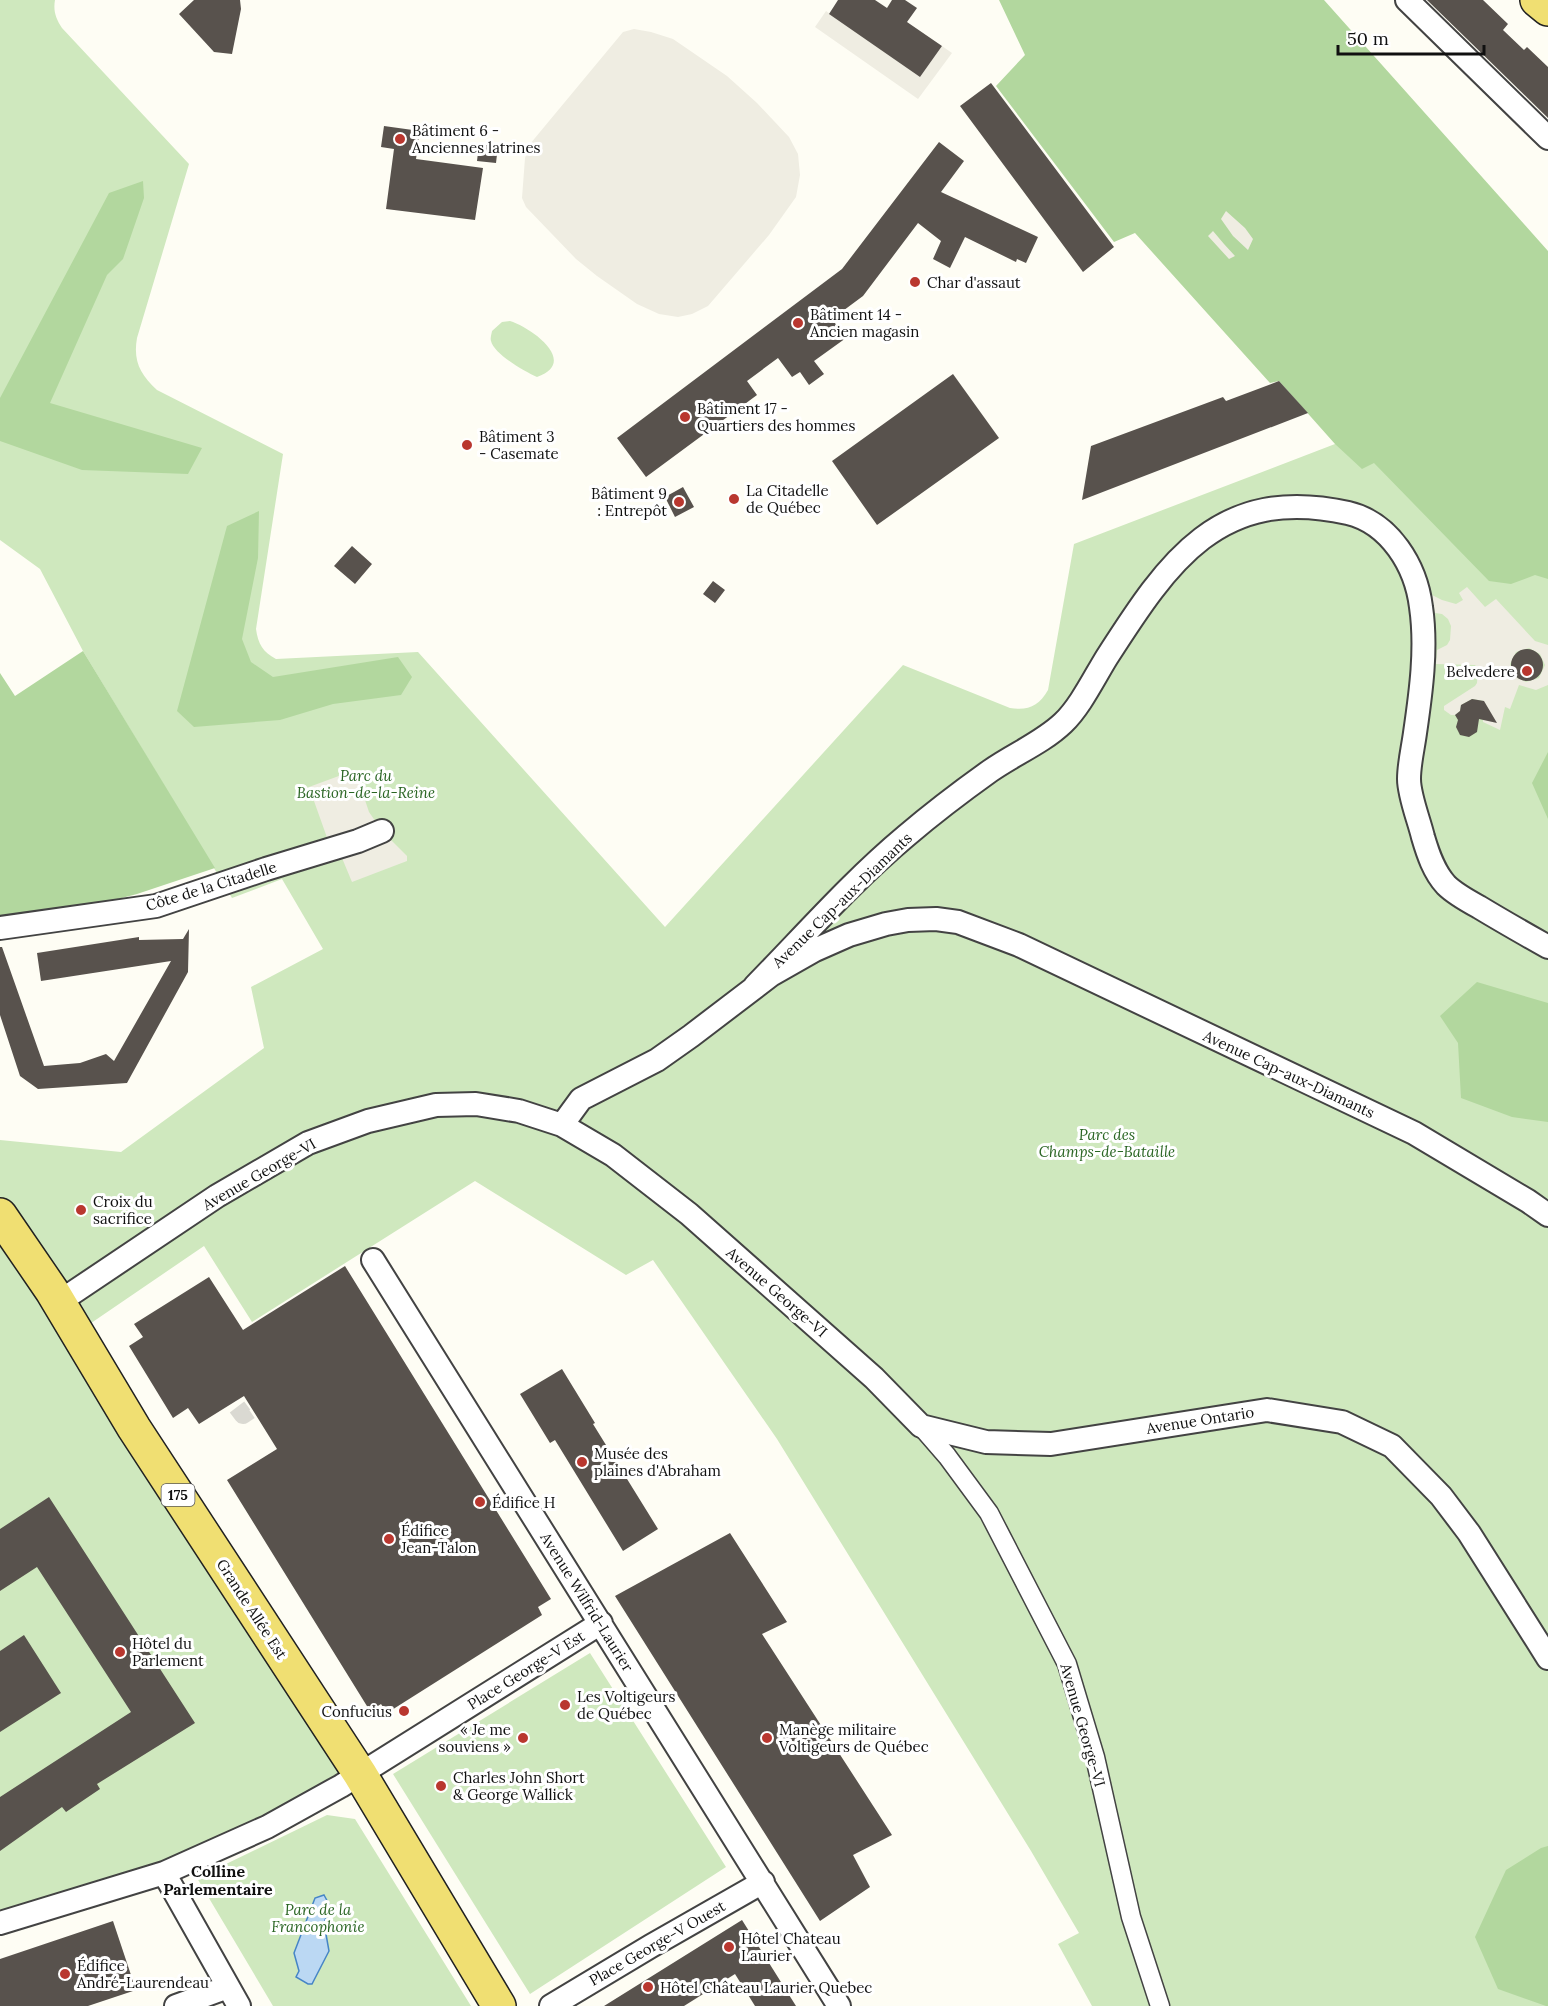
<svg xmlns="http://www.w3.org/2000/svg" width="1548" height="2006" viewBox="0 0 1548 2006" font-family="Lora,serif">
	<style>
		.green { fill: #cfe8be }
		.forest { fill: #b2d79e }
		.plaza { fill: #efede2; fill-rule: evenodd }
		.water { fill: #bbd8f3; stroke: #4685c6; stroke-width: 1.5 }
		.building { fill: #58524d }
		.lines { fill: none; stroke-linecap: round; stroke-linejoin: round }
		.pedestrian-tunnel { stroke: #dad9d2; stroke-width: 18; stroke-dasharray: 18 9; stroke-linecap: butt }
		.pedestrian-casing { stroke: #434343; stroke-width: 21 }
		.minor-casing { stroke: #434343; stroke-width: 26 }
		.primary-casing { stroke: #212121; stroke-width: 36 }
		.pedestrian { stroke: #fff; stroke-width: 18 }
		.minor { stroke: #fff; stroke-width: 22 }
		.primary { stroke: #f0df72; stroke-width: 33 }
		.poi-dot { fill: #b9372f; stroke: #fff; stroke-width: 2 }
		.labels { text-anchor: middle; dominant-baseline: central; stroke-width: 6; stroke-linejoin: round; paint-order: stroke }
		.shield { fill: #fff; stroke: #585858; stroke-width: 1.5 }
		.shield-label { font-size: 14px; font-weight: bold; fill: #101010 }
		.poi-label { font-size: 15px; fill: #101010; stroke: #fff; text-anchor: start }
		.park-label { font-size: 15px; font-style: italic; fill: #2a6523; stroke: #fff }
		.street-label { font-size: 15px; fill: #101010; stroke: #fff }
		.neighbourhood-label { font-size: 16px; font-weight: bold; fill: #101010; stroke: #fff }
	</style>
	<rect width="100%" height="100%" fill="#fefdf4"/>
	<path class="green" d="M0,0h55c-2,11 1,19 7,28l127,136 -52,174c-4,23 3,36 20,52l126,64 -27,175c2,15 7,23 20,30l142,-7 247,275 238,-262 107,43c18,3 29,-2 38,-18l26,-146 261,-100 94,-80 119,150v1492h-456l-34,-62 21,-11 -48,-82 -254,-412 -124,-179 -27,15 -151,-94 -223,141 -48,-76 -126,86 282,442 -83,44 -277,105v-783l121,12 143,-104 -13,-61 72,-38 -41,-70 -50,19 -149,-247 -43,-82 -40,-29z
		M510,321c22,7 69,41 27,56 -12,-5 -43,-23 -46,-36 -1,-2 1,-9 1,-10l10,-9z
		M590,1653l136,214 -196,127 -137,-220z
		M327,1815l28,4 116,187h-198l-76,-128z"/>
	<path class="forest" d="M999,0h325l224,251v328l-13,-4 -24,9 -22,-3 -115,-118 -12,6 -27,-25 -56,-63 -9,2 -135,-150 -21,9 -118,-156 29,-31z
		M143,181l1,17 -21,61 -16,16 -57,128 152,45 -14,26 -106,-4 -82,-29v-43l109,-205z
		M259,511l-1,47 -16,81 9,23 22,15 125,-20 14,20 -11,18 -68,9 -53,16 -86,7 -17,-16 50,-185z
		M83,651l132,217 -78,26 -42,11 -95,11v-243l15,23z
		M1548,752v67l-16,-36z
		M1477,982l71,21v119l-36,-5 -51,-19 -3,-55 -18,-27z
		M1548,1846v160h-2l-48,-17 -23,-52 31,-67 35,-22z"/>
	<path class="plaza" d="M826,11l94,66 22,-31 10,7 -34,46 -103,-72z
		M634,29l17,3 22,7 54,37 30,27 32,34 9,17 2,21 -4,22 -27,38 -61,71 -16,8 -14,3 -19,-3 -22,-10 -40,-28 -21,-17 -50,-52 -4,-9 3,-40 5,-14 93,-112z
		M1226,211l19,17 8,11 -5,11 -15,-14 -12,-17z
		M1213,231l11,13 11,12 -6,3 -21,-23z
		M1467,587l18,20 11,-8 39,42 13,4v40l-12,5 -17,-5 -9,24 -5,-2 -5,23 -17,-8 1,-21 -12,-2 -11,6 -1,6 -5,4h-4l-7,-5v-4l31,-20 2,-3 1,-14 -3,-4 -39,-1 1,-14 10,-5 3,-5 1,-14 -3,-7 -6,-5 -7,-1 -3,-18 10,5 14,4 7,-4 -4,-7zM1529,648l11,6 5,11 -6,13 -13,4 -12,-6 -4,-12 6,-12z
		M355,770l14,42 13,19 25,25v5l-55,21 -10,-24 -7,2 -26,-73z"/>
	<path class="water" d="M324,1895l6,11 -6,17 5,28 -17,33h-4l-12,-7 3,-6 -5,-18 21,-55z"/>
	<path class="building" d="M194,0h46l1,9 -9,45 -18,-2 -35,-38z
		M838,0h37l12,8 5,-8h13l12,8 -10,14 35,24 -22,31 -91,-63z
		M1427,0h56l25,24 -5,6 21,20 3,-3 21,20v51z
		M991,83l123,164 -31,25 -123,-166z
		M384,126l36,5 -4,28 67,9 -8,52 -89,-11 8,-60 -13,-2z
		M939,142l25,19 -23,31 97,45 -12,26 -9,-4 -1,3 -51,-25 -15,31 -17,-9 8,-18 -23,-18 -55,73 -31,23 14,19 -32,23 10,13 -15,11 -9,-13 -8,5 -14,-19 -31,23 10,14 -111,82 -29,-39 225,-169z
		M479,144l19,2 -2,17 -19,-2z
		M953,374l46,64 -122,87 -45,-64z
		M1279,381l29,32 -226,87 9,-54 132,-49 3,4z
		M683,487l11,20 -19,10 -10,-20z
		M352,546l20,18 -17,20 -21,-18z
		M713,581l12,9 -10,13 -12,-9z
		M1511 665a16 16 0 1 1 32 0a16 16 0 1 1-32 0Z
		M1472,699l12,2 13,22 -18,-4 -2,13 -8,5 -9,-2 -4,-8 2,-7 -3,-5 5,-4 1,-6z
		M189,929l-1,43 -61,111 -89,6 -18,-13 -20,-61v-68h2l42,119 36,-3 26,-9 8,7 57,-100 -130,20 -4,-28 102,-16v3l44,-1z
		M345,1266l206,333 -13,8 4,8 -155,98 -6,-9 -11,7 -143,-231 50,-31 -33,-53 -45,28 -11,-16 -15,10 -44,-72 14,-9 -9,-13 75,-47 34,53z
		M562,1369l33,54 -2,1 65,105 -35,22 -68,-111 -5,3 -30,-49z
		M49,1497l146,226 -98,61 3,5 -34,23 -4,-5 -62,44v-54l131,-85 -94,-145 -37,24v-62z
		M730,1533l57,89 -25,12 130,201 -39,20 17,32 -50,34 -205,-325z
		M24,1635l37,58 -61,39v-81z
		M742,1920l54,86h-41l-20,-32 -51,32h-80z
		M113,1921l23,69 -48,16h-88v-47z"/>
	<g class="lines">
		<path class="pedestrian-tunnel" d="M237,1407l6,8 9,-6"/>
		<g class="pedestrian-casing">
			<path id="pedestrian" d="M921,1426l26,30 42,57 78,151 28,93 36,160 29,89"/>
		</g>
		<g class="minor-casing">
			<path id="minor" d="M1407,0l141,138
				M0,928l156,-22 110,-37 92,-28 24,-10
				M755,986c49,-50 97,-105 151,-150 27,-23 56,-45 84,-65 24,-17 52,-28 73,-48 17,-16 31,-45 44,-66 61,-95 112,-173 241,-144 42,10 68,53 73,94 6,41 0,85 -6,126 -2,15 -6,31 -6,46 0,17 10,41 14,58 5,17 11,35 23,48 9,9 22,16 33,22 23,14 46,27 69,40
				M562,1125l19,-26 76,-39 34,-24 80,-61 44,-25 34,-15 37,-11 22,-4 28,-1 22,3 61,23 395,188 114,68 20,14
				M373,1260l466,746
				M59,1302l158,-106 91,-53 60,-22 68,-16 40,-1 43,7 43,14 51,30 76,59 185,164 47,48 65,16 65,2 216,-34 75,12 50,24 49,50 28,37 79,125
				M164,1873l75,133
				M0,1923l164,-50 103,-46 74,-41 260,-163
				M176,2006l52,-19
				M551,2006l100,-60 112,-64"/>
		</g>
		<g class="primary-casing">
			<path id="primary" d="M1537,0l11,9
				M0,1215l52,76 82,137 226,346 139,232"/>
		</g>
		<use href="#pedestrian" class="pedestrian"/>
		<use href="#minor" class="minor"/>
		<use href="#primary" class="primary"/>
	</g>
	<g class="poi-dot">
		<circle cx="400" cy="139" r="6"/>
		<circle cx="915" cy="282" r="6"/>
		<circle cx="798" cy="323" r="6"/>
		<circle cx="685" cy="417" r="6"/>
		<circle cx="467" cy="445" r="6"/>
		<circle cx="734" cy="499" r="6"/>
		<circle cx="679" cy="502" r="6"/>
		<circle cx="1527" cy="671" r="6"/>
		<circle cx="81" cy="1210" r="6"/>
		<circle cx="582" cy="1462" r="6"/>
		<circle cx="480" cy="1502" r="6"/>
		<circle cx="389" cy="1539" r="6"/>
		<circle cx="120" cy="1652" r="6"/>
		<circle cx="565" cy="1705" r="6"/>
		<circle cx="404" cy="1711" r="6"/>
		<circle cx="523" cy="1738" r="6"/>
		<circle cx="767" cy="1738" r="6"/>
		<circle cx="441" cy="1786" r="6"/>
		<circle cx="729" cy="1947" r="6"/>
		<circle cx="65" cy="1974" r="6"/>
		<circle cx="648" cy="1987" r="6"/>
	</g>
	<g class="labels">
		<rect class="shield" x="161.5" y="1484" width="33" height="22" rx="4.5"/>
		<g class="shield-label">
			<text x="178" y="1495">175</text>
		</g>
		<g class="poi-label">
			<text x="412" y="130">Bâtiment 6 -<tspan x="412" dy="17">Anciennes latrines</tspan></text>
			<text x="927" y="282">Char d'assaut</text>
			<text x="810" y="314">Bâtiment 14 -<tspan x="810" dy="17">Ancien magasin</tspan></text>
			<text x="697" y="408">Bâtiment 17 -<tspan x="697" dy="17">Quartiers des hommes</tspan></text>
			<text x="479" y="436">Bâtiment 3<tspan x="479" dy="17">- Casemate</tspan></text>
			<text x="746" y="490">La Citadelle<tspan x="746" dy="17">de Québec</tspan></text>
			<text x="667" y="493" text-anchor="end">Bâtiment 9<tspan x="667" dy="17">: Entrepôt</tspan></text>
			<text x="1515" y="671" text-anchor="end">Belvedere</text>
			<text x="93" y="1201">Croix du<tspan x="93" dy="17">sacrifice</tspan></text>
			<text x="594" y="1453">Musée des<tspan x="594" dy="17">plaines d'Abraham</tspan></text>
			<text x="492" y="1502">Édifice H</text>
			<text x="401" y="1530">Édifice<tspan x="401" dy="17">Jean-Talon</tspan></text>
			<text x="132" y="1643">Hôtel du<tspan x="132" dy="17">Parlement</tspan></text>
			<text x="577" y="1696">Les Voltigeurs<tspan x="577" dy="17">de Québec</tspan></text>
			<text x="392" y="1711" text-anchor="end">Confucius</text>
			<text x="511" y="1729" text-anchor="end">« Je me<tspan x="511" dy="17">souviens »</tspan></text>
			<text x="779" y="1729">Manège militaire<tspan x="779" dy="17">Voltigeurs de Québec</tspan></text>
			<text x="453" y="1777">Charles John Short<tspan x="453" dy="17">&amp; George Wallick</tspan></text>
			<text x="741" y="1938">Hôtel Chateau<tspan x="741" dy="17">Laurier</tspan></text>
			<text x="77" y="1965">Édifice<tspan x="77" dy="17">André-Laurendeau</tspan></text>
			<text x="660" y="1987">Hôtel Château Laurier Quebec</text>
		</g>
		<g class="park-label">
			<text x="366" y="775">Parc du<tspan x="366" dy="17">Bastion-de-la-Reine</tspan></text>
			<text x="1107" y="1134">Parc des<tspan x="1107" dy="17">Champs-de-Bataille</tspan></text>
			<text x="318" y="1909">Parc de la<tspan x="318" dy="17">Francophonie</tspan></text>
		</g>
		<g class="street-label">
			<text transform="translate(211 886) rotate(-17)">Côte de la Citadelle</text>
			<text transform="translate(842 900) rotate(-44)">Avenue Cap-aux-Diamants</text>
			<text transform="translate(1289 1074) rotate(25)">Avenue Cap-aux-Diamants</text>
			<text transform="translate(259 1174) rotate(-30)">Avenue George-VI</text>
			<text transform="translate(777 1292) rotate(41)">Avenue George-VI</text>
			<text transform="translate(1200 1420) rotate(-9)">Avenue Ontario</text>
			<text transform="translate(587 1602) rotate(58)">Avenue Wilfrid-Laurier</text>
			<text transform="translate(252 1609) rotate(57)">Grande Allée Est</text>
			<text transform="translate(526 1670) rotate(-32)">Place George-V Est</text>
			<text transform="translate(1083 1725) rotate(74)">Avenue George-VI</text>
			<text transform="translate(657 1943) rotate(-30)">Place George-V Ouest</text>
		</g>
		<g class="neighbourhood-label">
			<text x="218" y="1871">Colline<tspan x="218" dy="18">Parlementaire</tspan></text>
		</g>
	</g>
	<path d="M1338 45v9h146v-9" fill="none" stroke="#101010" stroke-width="3"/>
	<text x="1347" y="45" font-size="18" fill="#101010" stroke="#ffffff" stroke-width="4.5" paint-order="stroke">50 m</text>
</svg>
